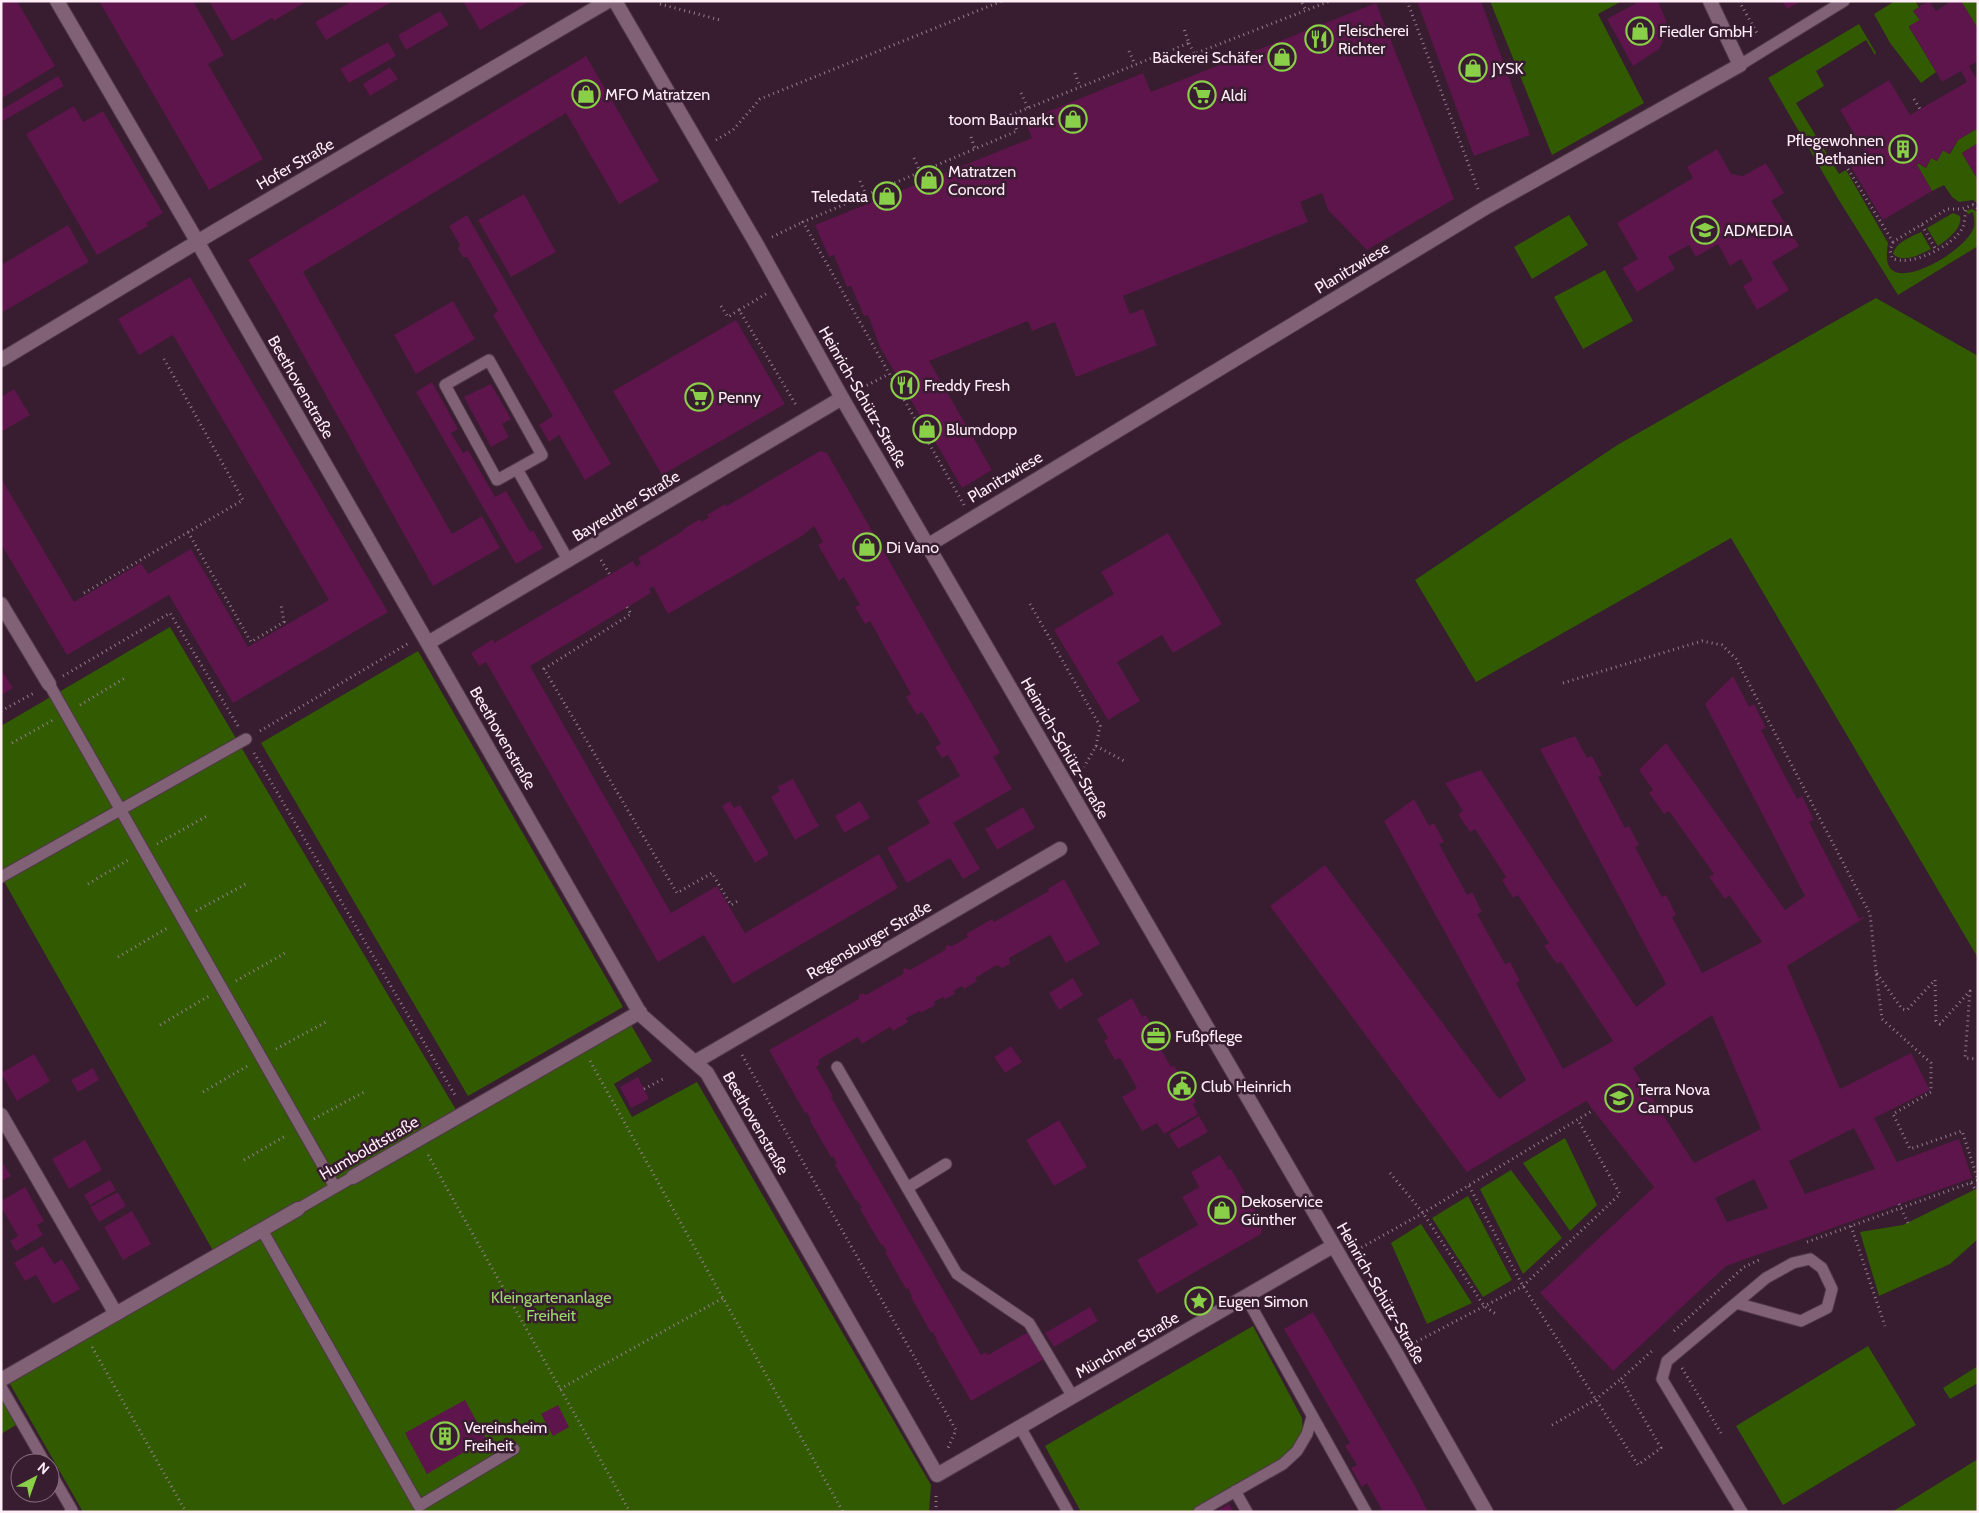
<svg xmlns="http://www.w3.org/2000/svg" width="1979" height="1513" viewBox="0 0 1979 1513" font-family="Cabin,sans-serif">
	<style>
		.green { fill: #325a00 }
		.building { fill: #5d154b; fill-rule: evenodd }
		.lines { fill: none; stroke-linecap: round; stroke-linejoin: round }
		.service-casing { stroke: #503948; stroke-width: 13 }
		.minor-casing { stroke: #503948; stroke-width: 16 }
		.secondary-casing { stroke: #503948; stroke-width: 16 }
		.path { stroke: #957e8d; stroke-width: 3; stroke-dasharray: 1 4; stroke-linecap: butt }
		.service { stroke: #806175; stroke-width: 11 }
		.minor { stroke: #806175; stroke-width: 14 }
		.secondary { stroke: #806175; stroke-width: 14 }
		.labels { text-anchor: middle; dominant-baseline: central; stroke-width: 5; stroke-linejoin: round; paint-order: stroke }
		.poi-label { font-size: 16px; fill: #ffedf8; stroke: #371d2f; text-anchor: start }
		.street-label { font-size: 16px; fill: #ffedf8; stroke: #371d2f }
		.park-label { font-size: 16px; fill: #9cd76c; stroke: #371d2f }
	</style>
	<rect width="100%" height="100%" fill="#371d2f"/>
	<path class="green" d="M1490,1h132l-24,13 46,89 -92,52z
		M1895,1h20l4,6 -6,4 7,9 -11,7 27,45 -15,11 -31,-40 -16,-29z
		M1961,1h17v28z
		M1859,24l17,29 -1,2 -9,-15 -50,31 8,15 -28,17 43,71 7,-4 42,73c-1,7 -3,20 3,26 16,17 77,-21 83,-42 1,-5 0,-10 -1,-15l-5,2 -2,-3 6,-2 6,3v34l-80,49 -61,-98 -69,-119z
		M1978,128v15l-16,10 16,27v24l-5,-4 -14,2 -7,-5 -8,-12 -12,6 -15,-26 1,-2 8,5 5,-10 6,3 6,-11 7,4 8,-14z
		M1953,213l7,3c3,12 -13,24 -22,30l-11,-18z
		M1569,215l19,30 -56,34 -18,-32z
		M1921,232l10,17c-10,5 -28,15 -38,5 3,-12 18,-17 28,-22z
		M1605,270l28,51 -50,28 -29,-52z
		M1876,298l102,58v602l-247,-420 -255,144 -61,-102 204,-136z
		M170,627l292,493 168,-97 22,38 -38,23 18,33 65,-35 234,403 -2,27h-846l-77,-135 210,-121 -215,-380v-150z
		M418,651l205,356 -155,89 -207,-353z
		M1565,1138l32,67 -27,26 -47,-68z
		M1511,1170l51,68 -39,36 -43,-85z
		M1978,1188v51l-28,25 -71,32 -19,-64 43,-7z
		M1468,1196l44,84 -29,17 -51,-79z
		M1421,1224l51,79 -45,21 -36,-81z
		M1253,1326l49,92 1,18 -7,14 -97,62h-118l-36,-66z
		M1868,1346l48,79 -133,80 -47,-79z
		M1978,1366v17l-28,16 -7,-11z
		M1,1388l20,34 -20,12z
		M1978,1459v53h-86z"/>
	<path class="building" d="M1,1h16l38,65 -54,33z
		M99,1h94l31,54 -16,9 55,95 -54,31z
		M209,1h98l-33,20 -2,-3 -40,23z
		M352,1h41l-67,39 -11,-18z
		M463,1h67l-50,29z
		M1417,1h64l49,134 -56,21z
		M1640,1h18l8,19v14l-7,15 -26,17 -26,-47z
		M1782,1h19l-14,8z
		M1929,1l7,10 15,-10h10l17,28v32l-9,5 6,11 3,-2v53l-20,12 -9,14 -6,-4 -6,11 -6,-3 -5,10 -8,-5 -1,2 15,26 -49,29 -32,-53 17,-10 -28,-47 49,-30 21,35 57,-33 -6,-11 -19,11 -33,-56 11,-6 -7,-9z
		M1376,3l78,196 -87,51 -39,-40 -6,-17 -22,9 8,20 -185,74 7,18 13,-5 14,36 -81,32 -21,-55 -23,9 -4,-10 -99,40 63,109 -30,18 -82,-141 -12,-32 -4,1 -13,-30 -4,1 -13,-32 -5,2 -14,-32 217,-87 -7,-17 118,-48 8,19z
		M440,11l9,14 -43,25 -8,-15z
		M388,42l8,14 -47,27 -9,-14z
		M586,56l73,125 -40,23 -53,-91 -263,159 149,262 30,-18 18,32 -67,38 -156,-278 -29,-48z
		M390,67l8,12 -28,17 -7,-12z
		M58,76l6,10 -63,36v-12z
		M74,106l9,16 20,-11 60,102 -17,10 2,3 -51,29 -71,-121z
		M1978,143v37l-16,-27z
		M1717,149l14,25 12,2 23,-13 18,30 -13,8 28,45 -27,16 17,28 -32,20 -14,-24 10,-6 -12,-21 -11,7 -12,-22 -22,13 -7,-12 -21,12 7,12 -38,23 -15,-24 16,-9 -21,-36 76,-45 -6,-11z
		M524,194l32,58 -45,25 -33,-57z
		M467,215l144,249 -26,16 -26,-45 -10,7 -10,-17 14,-9 -60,-101 5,-4 -31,-54h-4l-5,-8 2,-4 -11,-19z
		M68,225l21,37 -88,51v-48z
		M190,277l198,335 -155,91 -64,-108 -102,60 -66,-111v-66l73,124 67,-39 7,11 43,-25 57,98 81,-47 -156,-265 -34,20 -21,-36z
		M453,301l22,38 -59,35 -22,-39z
		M736,320l49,84 -123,71 -49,-84z
		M432,382l26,47 -7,4 12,20 5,-3 27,47 11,-6 24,41 3,-2 10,18 -27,16 -100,-172z
		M491,384l20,35 -9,5 7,13 -18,10 -27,-50z
		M14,389l16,26 -29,17v-35z
		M820,451l7,2 173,300 -7,4 19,32 -59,34 27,46 -17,10 -13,-21 -43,25 -20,-35 43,-25 -13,-22 43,-25 -12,-21 -6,3 -7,-11 6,-3 -19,-32 -5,3 -11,-18 5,-3 -41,-73 -5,3 -10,-17 5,-2 -16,-28 -5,4 -21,-36 5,-3 -9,-16 -12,10 -134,78 -15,-28 -4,3 2,4 -121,73 141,247 46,-27 28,47 134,-79 19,34 -165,96 -29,-49 -46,27 -172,-300 -7,4 -8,-13 22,-14 1,4 139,-82 3,6 5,-4 -3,-5 45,-27 -1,-1 18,-11 2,3 7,-5 -2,-2 18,-11 2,2z
		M1168,533l54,91 -49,29 -11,-18 -45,27 23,39 -32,19 -54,-90 60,-36 -13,-22z
		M1,669l12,19 -12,7z
		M1733,676l16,31 5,-3 12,24 -5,2 36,69 5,-3 12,24 -5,2 50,97 4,-3 1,2 -77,48 53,123 71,-36 19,37 -56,28 23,44 62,-23 13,39 -246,88 -113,105 -73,-78 114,-106 -68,-86 -119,71 -197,-266 55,-41 174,234 27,-19 -142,-259 30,-22 15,27 5,-3 10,19 -5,2 28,51 5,-3 10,20 -5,2 28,50 5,-2 10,19 -4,2 47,86 50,-28 -52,-79 -4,2 -13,-18 5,-3 -31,-48 -5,3 -11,-18 4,-3 -31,-48 -5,3 -12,-18 5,-3 -18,-28 36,-13 155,237 30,-23 -126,-235 35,-13 12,22 5,-2 10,19 -4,2 27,51 4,-2 10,19 -4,2 27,50 4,-2 10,20 -4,2 30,56 60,-31 -33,-47 -4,4 -16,-22 5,-3 -45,-63 -5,3 -15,-21 4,-3 -14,-20 27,-27 119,167 20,-14 -100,-192zM1712,1015l49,114 -67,34 -61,-95zM1854,1128l21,41 -70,25 -16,-33zM1754,1179l14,29 -41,14 -12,-24z
		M793,779l26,47 -24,14 -24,-43 9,-6 -3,-4z
		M730,801l4,7 6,-3 29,49 -14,9 -33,-57z
		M860,801l10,17 -26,15 -9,-17z
		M1023,807l12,21 -38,22 -12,-21z
		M1064,879l36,65 -34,19 -16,-28 -41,23 1,6 -8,4 -5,-3 -22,13 2,3 -13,8 -2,-3 -9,5 2,3 -10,5 -2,-2 -9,5 1,3 -14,8 -1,-2 -14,7 2,4 -15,9 -3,-4 -28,17 -4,-7 -40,23 2,4 -4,3 17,29 -2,1 150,258 5,-3 2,3 49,-28 16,27 -82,47 -35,-61h1l-4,-8 -2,1 -20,-36 1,-1 -4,-8 -2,1 -21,-37h2l-5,-8 -1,1 -21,-36 2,-1 -5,-8 -1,1 -21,-36 2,-1 -4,-8 -2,1 -21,-36 1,-1 -4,-8 -2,1 -36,-63 90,-51v-4l4,-2 3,2 37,-21 1,-6 6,2 35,-20 1,-5 6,1 4,-2 12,-7 -2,-3 26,-15 2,3 55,-31 -1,-2z
		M1073,978l10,17 -24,15 -10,-17z
		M1132,998l10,19 4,-2 8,14 -3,2 20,36 3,-2 5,9 -3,2 12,19 3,-1 5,8 -3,2 5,10 -34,20 -7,-11 -15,8 -20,-34 15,-9 -17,-30 -5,2 -11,-19 4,-3 -11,-19z
		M1011,1046l11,16 -17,11 -11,-16z
		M34,1054l16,27 -33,20 -16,-28z
		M93,1068l6,12 -21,12 -7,-12z
		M638,1077l11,22 -18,9 -11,-21z
		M1199,1116l9,16 -30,17 -9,-15z
		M1059,1120l28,47 -33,19 -28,-46z
		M85,1140l17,30 -33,19 -17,-30z
		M1220,1155l9,15 2,-1 32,55 -2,10 -104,60 -20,-34 61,-35 -16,-28 17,-10 -8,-15z
		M1,1160l10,16 -10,5z
		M110,1180l6,10 -26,15 -6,-10z
		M25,1187l19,34 -7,4 6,10 -27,16 -6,-10 8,-5 -17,-29v-6z
		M118,1192l8,14 -27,16 -9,-15z
		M132,1211l19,33 -28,16 -19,-33z
		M43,1246l11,18 8,-5 18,30 -27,15 -17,-29 -11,6 -11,-18z
		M1090,1307l8,14 -44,26 -9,-14z
		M1313,1312l102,174 13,26h-45l-16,-29 -5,4 -6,-10 -5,-9 6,-3 -12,-19 5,-3 -66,-114z
		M465,1400l21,39 -59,35 -22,-41z
		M558,1405l11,22 -16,9 -12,-22z
		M1229,1504l5,8h-19z"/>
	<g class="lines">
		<g class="service-casing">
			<path id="service" d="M1740,65l104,-64
				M517,469l-20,11 -52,-95 44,-25 53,95 -25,14 51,91
				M49,684l286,503
				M1,877l245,-138
				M837,1067l120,207 72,49 44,74
				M907,1188l39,-24
				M298,1209l55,-32
				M262,1230l157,276 95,-57
				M1246,1297l120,215
				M1736,1303l65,18 26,-13 5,-19 -10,-21 -12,-9 -17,4 -27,15 -99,83 -5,18 80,133
				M1,1387l44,76
				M1020,1427l48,85
				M50,1472l22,38 -2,2
				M1235,1491l12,21
				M1199,1512l84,-48 14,-13 10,-17 5,-17"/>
		</g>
		<g class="minor-casing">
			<path id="minor" d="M57,1l140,240 444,774 66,58 230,402 396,-229
				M1,360l211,-127 396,-232
				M927,546l558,-338 255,-143 -30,-64
				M1,604l48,80
				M428,643l414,-245
				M695,1062l365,-213
				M1,1115l115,199
				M353,1177l287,-165
				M1,1380l297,-171"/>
		</g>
		<g class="secondary-casing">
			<path id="secondary" d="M615,1l142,244 85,153 554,955 90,159"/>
		</g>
		<path class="path" d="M1407,1l72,191
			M1739,1l19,34
			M1920,1l1,5
			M1302,3l4,8
			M660,4l60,16
			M1189,43l5,11 136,-53
			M1129,51l6,14
			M1075,73l5,14
			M1021,93l7,15
			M1914,99l6,10
			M971,137l4,12
			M716,140l17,-10 27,-31 242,-98
			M914,158l6,14
			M1848,169l45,73 54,-33h14l12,-4 5,4
			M860,181l6,14
			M1922,225l14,25
			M772,237l31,-15
			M1893,242l-3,8 2,8c18,10 63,-13 71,-31 2,-6 2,-14 3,-20
			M766,294l-27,16 57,95
			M721,306l7,11 11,-7
			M858,390l31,-16
			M964,505l-161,-283 214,-91 -6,-16 178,-72 -5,-14
			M188,532l63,110 33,-20 -3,-17
			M601,560l9,15
			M84,593l159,-93 -79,-141
			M1030,604l70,122 -4,20 -12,21
			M627,607l4,7 -87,55 133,224 35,-20 19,32 7,-4
			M63,676l107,-63 68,113
			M1563,683l139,-42 20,4 14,14 134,255 6,58
			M80,705l45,-27
			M1,711l33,-18
			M260,731l149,-88
			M12,743l41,-23
			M1096,746l30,16
			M254,753l202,344
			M157,844l50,-28
			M88,884l42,-25
			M196,911l50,-27
			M118,957l51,-30
			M236,981l49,-28
			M160,1025l49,-29
			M276,1049l50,-27
			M742,1055l214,375 -8,18
			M590,1061l253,451
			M644,1089l19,-10
			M203,1092l46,-27
			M314,1119l52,-28
			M428,1155l202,357
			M244,1160l43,-25
			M1390,1173l33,40 61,93 12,8
			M1971,1183l4,6
			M1469,1186l54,100 115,179 23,-17 -40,-69 32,-29
			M1899,1204l9,19
			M1851,1226l34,100
			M1807,1242l171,-62 -16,-49 -52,18 -17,-35 38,-22v-29l-49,-44 -6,-47 26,37 5,1 28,-30 1,41 4,3 30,-33 -5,67 13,1
			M1357,1250l66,-37 169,-102
			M1674,1331l70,-64 17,-8
			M1412,1344l111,-58 97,-92 -42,-74
			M92,1347l94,165
			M1682,1368l39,65
			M560,1389l163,-91
			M1552,1425l43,-25 26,-21
			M936,1512v-20"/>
		<use href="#service" class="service"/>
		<use href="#minor" class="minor"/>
		<use href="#secondary" class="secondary"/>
	</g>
	<defs>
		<g id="shop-ring" transform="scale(1.4375)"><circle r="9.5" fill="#371d2f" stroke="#89cf48" stroke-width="1.5"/><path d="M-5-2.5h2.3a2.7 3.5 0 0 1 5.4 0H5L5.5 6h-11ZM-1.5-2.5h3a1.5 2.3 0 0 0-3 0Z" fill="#89cf48"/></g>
		<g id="restaurant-ring" transform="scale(1.4375)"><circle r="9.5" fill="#371d2f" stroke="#89cf48" stroke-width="1.5"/><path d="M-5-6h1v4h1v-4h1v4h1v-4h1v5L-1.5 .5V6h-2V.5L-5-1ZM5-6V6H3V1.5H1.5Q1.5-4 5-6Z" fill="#89cf48"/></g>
		<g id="supermarket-ring" transform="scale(1.4375)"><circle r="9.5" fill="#371d2f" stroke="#89cf48" stroke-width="1.5"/><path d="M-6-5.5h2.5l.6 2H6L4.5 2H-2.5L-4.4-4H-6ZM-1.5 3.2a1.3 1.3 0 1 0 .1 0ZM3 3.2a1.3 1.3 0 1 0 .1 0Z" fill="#89cf48"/></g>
		<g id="building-ring" transform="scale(1.4375)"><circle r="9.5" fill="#371d2f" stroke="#89cf48" stroke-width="1.5"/><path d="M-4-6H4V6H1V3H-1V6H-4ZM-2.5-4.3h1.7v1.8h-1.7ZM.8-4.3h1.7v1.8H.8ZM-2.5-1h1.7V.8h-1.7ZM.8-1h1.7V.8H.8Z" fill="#89cf48"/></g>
		<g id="school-ring" transform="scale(1.4375)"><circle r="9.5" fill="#371d2f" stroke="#89cf48" stroke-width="1.5"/><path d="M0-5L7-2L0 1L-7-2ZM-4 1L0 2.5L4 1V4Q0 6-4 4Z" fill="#89cf48"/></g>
		<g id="office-ring" transform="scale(1.4375)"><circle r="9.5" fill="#371d2f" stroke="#89cf48" stroke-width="1.5"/><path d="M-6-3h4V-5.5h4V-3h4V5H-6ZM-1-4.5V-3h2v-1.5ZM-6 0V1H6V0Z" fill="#89cf48"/></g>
		<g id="civic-ring" transform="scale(1.4375)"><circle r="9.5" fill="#371d2f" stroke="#89cf48" stroke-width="1.5"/><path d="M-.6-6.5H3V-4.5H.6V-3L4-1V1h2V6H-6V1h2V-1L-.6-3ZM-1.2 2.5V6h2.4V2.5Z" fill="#89cf48"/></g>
		<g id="sight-ring" transform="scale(1.4375)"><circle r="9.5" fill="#371d2f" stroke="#89cf48" stroke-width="1.5"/><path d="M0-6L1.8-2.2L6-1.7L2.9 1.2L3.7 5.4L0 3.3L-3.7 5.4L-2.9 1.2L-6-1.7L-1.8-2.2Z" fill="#89cf48"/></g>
	</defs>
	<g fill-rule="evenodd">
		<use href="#shop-ring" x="1640" y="31"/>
		<use href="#restaurant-ring" x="1319" y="39"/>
		<use href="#shop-ring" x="1282" y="57"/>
		<use href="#shop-ring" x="1473" y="68"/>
		<use href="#shop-ring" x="586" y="94"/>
		<use href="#supermarket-ring" x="1202" y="95"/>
		<use href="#shop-ring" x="1073" y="119"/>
		<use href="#building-ring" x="1903" y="149"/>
		<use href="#shop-ring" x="929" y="180"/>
		<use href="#shop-ring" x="887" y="196"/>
		<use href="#school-ring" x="1705" y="230"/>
		<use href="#restaurant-ring" x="905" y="385"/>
		<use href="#supermarket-ring" x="699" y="397"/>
		<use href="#shop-ring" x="927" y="429"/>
		<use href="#shop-ring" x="867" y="547"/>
		<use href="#office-ring" x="1156" y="1036"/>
		<use href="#civic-ring" x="1182" y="1086"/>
		<use href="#school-ring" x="1619" y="1098"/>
		<use href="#shop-ring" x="1222" y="1210"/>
		<use href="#sight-ring" x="1199" y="1301"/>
		<use href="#building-ring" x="445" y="1436"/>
	</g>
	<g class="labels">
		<g class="poi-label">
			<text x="1338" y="30">Fleischerei<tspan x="1338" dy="18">Richter</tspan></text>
			<text x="1659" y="31">Fiedler GmbH</text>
			<text x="1263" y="57" text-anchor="end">Bäckerei Schäfer</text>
			<text x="1492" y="68">JYSK</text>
			<text x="605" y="94">MFO Matratzen</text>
			<text x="1221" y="95">Aldi</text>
			<text x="1054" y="119" text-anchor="end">toom Baumarkt</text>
			<text x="1884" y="140" text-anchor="end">Pflegewohnen<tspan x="1884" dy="18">Bethanien</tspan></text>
			<text x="948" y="171">Matratzen<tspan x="948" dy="18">Concord</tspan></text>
			<text x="868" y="196" text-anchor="end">Teledata</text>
			<text x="1724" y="230">ADMEDIA</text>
			<text x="924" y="385">Freddy Fresh</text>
			<text x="718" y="397">Penny</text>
			<text x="946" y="429">Blumdopp</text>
			<text x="886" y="547">Di Vano</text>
			<text x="1175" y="1036">Fußpflege</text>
			<text x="1201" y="1086">Club Heinrich</text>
			<text x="1638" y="1089">Terra Nova<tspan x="1638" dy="18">Campus</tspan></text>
			<text x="1241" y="1201">Dekoservice<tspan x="1241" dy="18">Günther</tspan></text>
			<text x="1218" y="1301">Eugen Simon</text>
			<text x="464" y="1427">Vereinsheim<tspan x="464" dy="18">Freiheit</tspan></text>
		</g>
		<g class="street-label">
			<text transform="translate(295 164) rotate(-30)">Hofer Straße</text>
			<text transform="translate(1352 268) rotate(-31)">Planitzwiese</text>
			<text transform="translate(301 387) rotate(60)">Beethovenstraße</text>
			<text transform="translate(863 397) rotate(60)">Heinrich-Schütz-Straße</text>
			<text transform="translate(1005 477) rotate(-31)">Planitzwiese</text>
			<text transform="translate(626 506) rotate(-31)">Bayreuther Straße</text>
			<text transform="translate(503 738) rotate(60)">Beethovenstraße</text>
			<text transform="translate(1065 748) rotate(60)">Heinrich-Schütz-Straße</text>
			<text transform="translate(869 940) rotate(-30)">Regensburger Straße</text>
			<text transform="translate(756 1123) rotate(60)">Beethovenstraße</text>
			<text transform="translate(369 1148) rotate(-30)">Humboldtstraße</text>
			<text transform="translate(1381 1293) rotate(60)">Heinrich-Schütz-Straße</text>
			<text transform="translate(1127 1345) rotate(-30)">Münchner Straße</text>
		</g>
		<g class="park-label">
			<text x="551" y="1297">Kleingartenanlage<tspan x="551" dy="18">Freiheit</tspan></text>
		</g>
	</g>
	<rect width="1979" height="1513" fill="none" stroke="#ffedf8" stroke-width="5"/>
	<g transform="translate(35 1478) rotate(41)"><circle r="24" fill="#371d2f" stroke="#87707f"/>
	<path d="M0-4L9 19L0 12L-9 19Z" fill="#89cf48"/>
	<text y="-8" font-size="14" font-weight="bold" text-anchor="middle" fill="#ffedf8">N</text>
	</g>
</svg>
